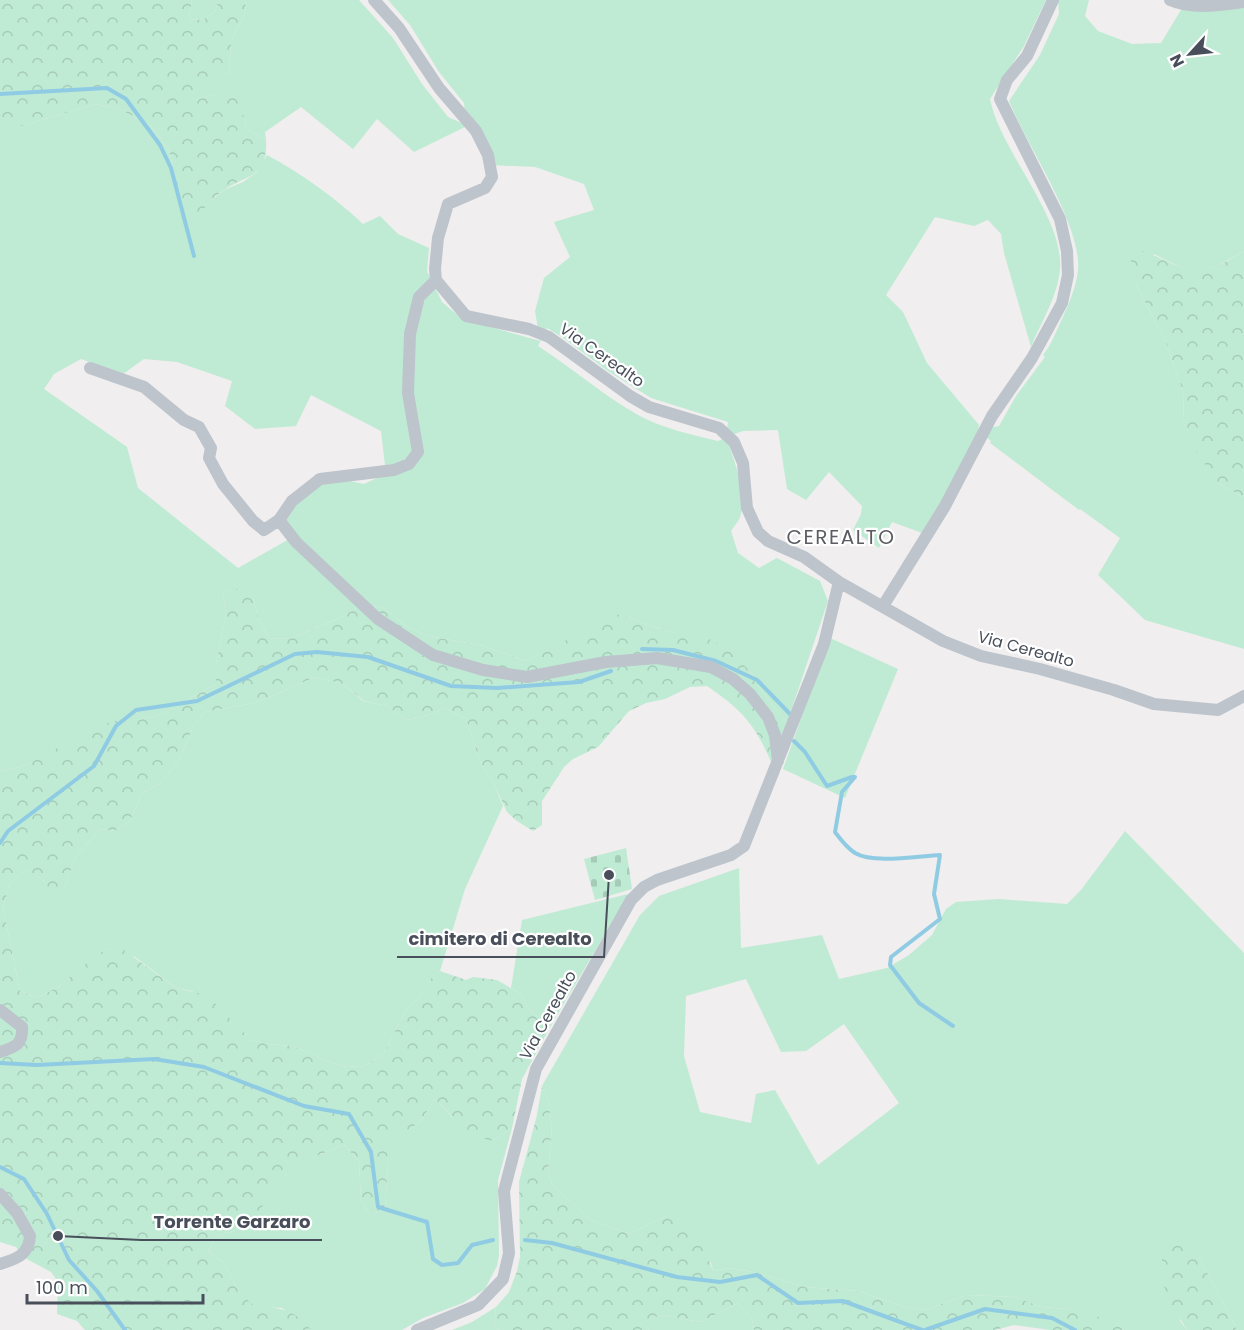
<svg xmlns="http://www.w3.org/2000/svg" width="1244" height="1330" viewBox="0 0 1244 1330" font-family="Poppins,sans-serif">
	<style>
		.grass { fill: #bfebd4; fill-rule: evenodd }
		.forest { fill: url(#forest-crowns) }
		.cemetery { fill: url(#cemetery-stones) }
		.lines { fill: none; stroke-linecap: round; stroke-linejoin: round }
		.stream { stroke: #90cbe4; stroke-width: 4 }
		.minor { stroke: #bdc4cc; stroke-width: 12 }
		.labels { text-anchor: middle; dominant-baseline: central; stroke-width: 4.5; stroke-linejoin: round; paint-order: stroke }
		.street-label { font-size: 16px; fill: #484f5a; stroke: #fff }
		.quarter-label { font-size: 20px; letter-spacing: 1.5px; fill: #5b5d62; stroke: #fff }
		.leader { fill: none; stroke: #484f5a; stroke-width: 2 }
		.callout-dot { fill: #484f5a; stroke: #fff; stroke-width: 2 }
		.callout-label { font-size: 18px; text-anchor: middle; font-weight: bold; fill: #484f5a; stroke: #fff; stroke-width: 4.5; stroke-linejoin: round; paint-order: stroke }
	</style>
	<defs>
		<pattern id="forest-crowns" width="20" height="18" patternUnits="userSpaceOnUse" patternTransform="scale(1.5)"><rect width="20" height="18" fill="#bfebd4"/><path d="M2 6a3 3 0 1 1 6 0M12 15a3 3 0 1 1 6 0" fill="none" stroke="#a6cbb8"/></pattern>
		<pattern id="cemetery-stones" width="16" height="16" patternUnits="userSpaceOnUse" patternTransform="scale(1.5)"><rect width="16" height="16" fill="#bfebd4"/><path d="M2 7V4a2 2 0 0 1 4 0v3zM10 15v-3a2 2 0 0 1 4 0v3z" fill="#a6cbb8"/></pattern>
	</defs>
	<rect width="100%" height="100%" fill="#f0eeee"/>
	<path class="grass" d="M192,0h27l-4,11 -12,9 -14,-1z
		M245,0h114l34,38 29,46 26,33 18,8 -2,-22 -25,-31 -29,-47 -22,-25h658l-22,46 -34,53c10,52 74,118 70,170 -2,27 -19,53 -29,78l-27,-94 -3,-19 -13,-14 -14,6 -39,-9 -49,78 17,17 24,51 52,62 -1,5 21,-4 17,-30 29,-39 -2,-2c9,-11 13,-24 19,-36 7,-16 14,-31 16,-49 4,-45 -51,-124 -69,-169l31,-46 19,-41 -1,-14h31l-4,16 13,15 34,13 29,-1 26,-43h57v251c-40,23 -48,26 -90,3l-19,29 30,57 18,51 1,33 33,58 27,16v151l-99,-29 -47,-45 22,-37 -40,-29 -1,1 -89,-67 1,-2 -13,-10 -53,103 -33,-12 -13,26 -26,-18 8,-16 1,-8 -33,-34 -23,28 -19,-11 -9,-59 -35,1 -17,6c8,24 20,51 15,77 -1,6 -7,12 -10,17l7,22 21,15 18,-10 43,23 8,20 -41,122 -26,-33 -11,-19 -61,-38h-14l-28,-8 -23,-10 -99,46 -41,-15 -50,-9 -24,-8 -28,-22 -22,-1 -21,12 -49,21 -21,-1 -10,-18 -6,-22 -17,-8 -13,2 3,24 -10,48v20l-54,30 -23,6h-20l-93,45 -26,7v-646h22l73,-22 24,5 31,16 19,25 13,57 22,-1 20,-16 19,-8 14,-10 10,-17c35,19 67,42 96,69l17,-8 18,18 31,14 -2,23 15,31 20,17 78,22 -5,-30 9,-33 26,-21 -16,-35 40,-12 -10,-26 -49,-17 -45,-2 -23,-39 -53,26 -37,-33 -24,30 -52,-42 -36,25 1,8 -20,-12 -3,-15 -29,-19 -18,6 -9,-5 42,-23c1,-14 1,-27 6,-40 6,-13 13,-14 10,-32zM547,328l15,9 46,34 43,27 77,24 -2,15 -8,4c-25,-6 -57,-13 -80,-26 -35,-20 -66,-47 -100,-69zM81,359l42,15 21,-15 33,3 55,19 -7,25 30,23 41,-3 15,-31 70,36 5,43 -22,10 -48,-10 -40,48 15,16 -53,30 -100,-80 -11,-41 -83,-58 10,-15z
		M830,638l68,31 -53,129 -62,-29z
		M315,677l28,7 20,17 24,5 20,14 16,-3 23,-9 20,11 14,43 14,22 9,22 -38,83 -25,82 -14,13 -6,13 -14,13 -22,43 -19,13 -18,1 -18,-5 -36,-16 -25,-2 -17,-4 -17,-16 -42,-33 -16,-3 -41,-31 -26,-9 -12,7 -39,32 -21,11 -17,-7 -17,-84 7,-24 17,-14 17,12 11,18 11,-14 9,-27 25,-29 15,2 15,-10 12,-28 19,-10 18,-23 15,-35 11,-13 44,-8 26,-9z
		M1125,831l119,122v377h-7l-41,-79 -16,70 7,9h-63l-6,-6 -49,-15 -28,-2 -25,-10 -49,-2 -42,15 -20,-3 -47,-16 -52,-4 -53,-15 -22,-4 -18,3 -2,-8 -45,-47 -36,18 -39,-14 -38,-34 -5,-13 4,-48 -4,-24 -6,-15 98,-171 19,-19 80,-28 2,80 81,-13 17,44 48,-11 22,-13 23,-20 14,-26 10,-7 42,-3 69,5 14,-14zM746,979l35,73 25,-1 38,-27 55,79 -81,62 -43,-75 -19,4 -5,29 -51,-11 -16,-56 2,-60z
		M632,893l-8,9 -75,127 -22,-23 -6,-12 -10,-6 11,-68z
		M435,1099l17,18 39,24 21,-13 -14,52 1,75 -2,11 -12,23 -22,14 -40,15 -21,12h-91l-29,-22 -29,-1 -13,-14 -16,-30 -16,-12 9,-15c38,-12 41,-10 50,-49l49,-31 28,-11 15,16 2,40 10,16 14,-11 3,-45 -3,-17 35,-22z
		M738,1303l14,16 2,11h-105l-7,-8 19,-7 40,7z
		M496,1307l-2,21 7,2h-49l20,-8z"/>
	<path class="forest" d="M0,0h192l-3,19 14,1 12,-9 4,-11h26c3,18 -4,19 -10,32 -5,13 -5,26 -6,40l-41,23 8,5 18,-6 22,4 7,15 3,15 20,12c2,38 -18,34 -42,50 -11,7 -20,17 -26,28l-16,-11 -13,-57 -19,-25 -31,-16 -24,-5 -73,22h-22z
		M1138,250c13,3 23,9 35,14 30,12 46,2 71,-13v247l-27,-16 -25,-37 -8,-21 -1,-33 -18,-51 -30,-57 -4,-23z
		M245,587l8,11 6,22 10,18 21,1 49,-21 21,-12 22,1 28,22 24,8 50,9 41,15 33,-16 51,-31 15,1 23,10 28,8h14l16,4 20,10 25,24 11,19 26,33 -15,41c-17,-40 -30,-54 -65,-78l-17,1 -25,12 -19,4 -17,8 -31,36 -25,12 -9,8 -22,34v24l-9,6 -16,-10 -10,-9 -13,-28 -14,-22 -14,-43 -20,-11 -23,9 -16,3 -20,-14 -23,-5 -21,-17 -28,-7 -40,18 -26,9 -44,8 -11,13 -15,35 -18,23 -19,10 -12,28 -15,10 -15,-2 -25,29 -9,27 -11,15 -11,-19 -17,-12 -17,14 -7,24 17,84 17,7 21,-11 38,-32 13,-7 15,2 52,38 31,7 44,45 17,4 25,2 36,16 18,5 18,-1 19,-13 22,-43 14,-13 5,-13 15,-13 26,9 7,-3 24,3 24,14 6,12 22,23 -27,50 -10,49 -21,13 -22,-7 -34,-35 -15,23 -34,22 2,17 -3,45 -14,11 -10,-16 -2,-40 -15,-16 -28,11 -48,31c-10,39 -13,37 -51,49l-9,15 16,12 16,30 14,13c26,2 39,2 57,24h-226l-8,-9 -20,-7 1,-32 -7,-10 -28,-15 -7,-10 -16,-5v-470l26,-7 71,-39 22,-6h20l23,-6 54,-30v-20l10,-48 -3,-24z
		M542,1086l6,15 4,24 -4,48 5,13 38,34 39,14 36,-18 18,-2 19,31 10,26 18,-3 22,4 53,15 52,4 47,16 20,3 42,-15 49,2 25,10 28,2 24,6 25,9 6,6h-74l-36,-5 -19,5h-241l-2,-11 -14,-16 -37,19 -40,-7 -18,7 6,8h-148l-7,-2 2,-21 13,-15 8,-21 3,-14 -1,-75 18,-67z
		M1176,1241l20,10 41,79h-50l-22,-36 -3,-35z"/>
	<path class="cemetery" d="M626,848l6,41 -37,11 -11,-41z"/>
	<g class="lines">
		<path class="stream" d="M0,94l107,-6 19,11 34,46 11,23 23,88
			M642,649l31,1 43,11 41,19 33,34
			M794,741l11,11 22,34 25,-9h3l-13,15 -7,40c6,8 11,15 20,21 18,11 63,3 85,2l-6,39 6,25 -49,38 -1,8 29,38 34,23
			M0,843l8,-12 86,-65 22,-40 20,-16 61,-9 98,-47 22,-2 51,5 83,29 46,2 82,-6 32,-11
			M0,1063l37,2 117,-6 50,8 100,39 45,8 22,38 7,55 49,15 6,37 9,6 16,-2 14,-18 21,-5
			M0,1167l24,12 23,35 22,46 28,31 28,39
			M525,1240l27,3 125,34 43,5 37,-7 41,28 45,-2 79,29
			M925,1330l60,-21 67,9 23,12"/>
		<path class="minor" d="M374,0l25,28 40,60 37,43 12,24 4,22 -7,11 -37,16 -10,34 -3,31 1,11 30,36 63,13 20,8 81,59 19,11 70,21 15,14 9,21 4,45 11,24 10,9 36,16 35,25 104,59 38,15 59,13 74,21 40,14 64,6 26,-14
			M1170,0c23,10 50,5 74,2
			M90,368l54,19 40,33 15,7 12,21 -2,10 14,26 30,37 11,9 15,-10 13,-19 28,-22 74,-9 15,-6 9,-12 -10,-59 2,-59 9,-37 17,-17
			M279,520l17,22 82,77 55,36 50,15 44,7 79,-15 51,-4 54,9 22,12 17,15 18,23 7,18 3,26
			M883,606l62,-100 47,-90 40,-58 30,-55 6,-28 -1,-24 -7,-32 -60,-120 7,-19 20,-24 26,-56
			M0,1010l22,17c1,18 -7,20 -22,25
			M0,1194l17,19 13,23c-1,19 -14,23 -30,28
			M417,1330l61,-25 25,-26 6,-26 -5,-62 32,-122 95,-169 13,-13 13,-7 74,-25 13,-9 80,-202 15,-62"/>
	</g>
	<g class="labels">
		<g class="street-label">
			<text transform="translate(602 355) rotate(35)">Via Cerealto</text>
			<text transform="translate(1026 649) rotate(15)">Via Cerealto</text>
			<text transform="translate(548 1015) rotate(-61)">Via Cerealto</text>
		</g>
		<g class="quarter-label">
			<text x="841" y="537">CEREALTO</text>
		</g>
	</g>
	<path class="leader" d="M609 875L604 957H397M58 1236L141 1240H322"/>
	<g class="callout-dot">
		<circle cx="609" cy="875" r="6"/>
		<circle cx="58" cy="1236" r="6"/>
	</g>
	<g class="callout-label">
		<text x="500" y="945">cimitero di Cerealto</text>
		<text x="232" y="1228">Torrente Garzaro</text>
	</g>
	<g transform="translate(1190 54) rotate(243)" stroke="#ffffff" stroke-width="4.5" paint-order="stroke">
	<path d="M0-4.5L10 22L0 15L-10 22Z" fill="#484f5a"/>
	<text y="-9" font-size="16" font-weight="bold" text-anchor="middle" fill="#484f5a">N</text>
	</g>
	<path d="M27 1294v9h176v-9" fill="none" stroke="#484f5a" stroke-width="3"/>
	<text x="36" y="1294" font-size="18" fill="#484f5a" stroke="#ffffff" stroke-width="4.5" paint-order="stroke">100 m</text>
</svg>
